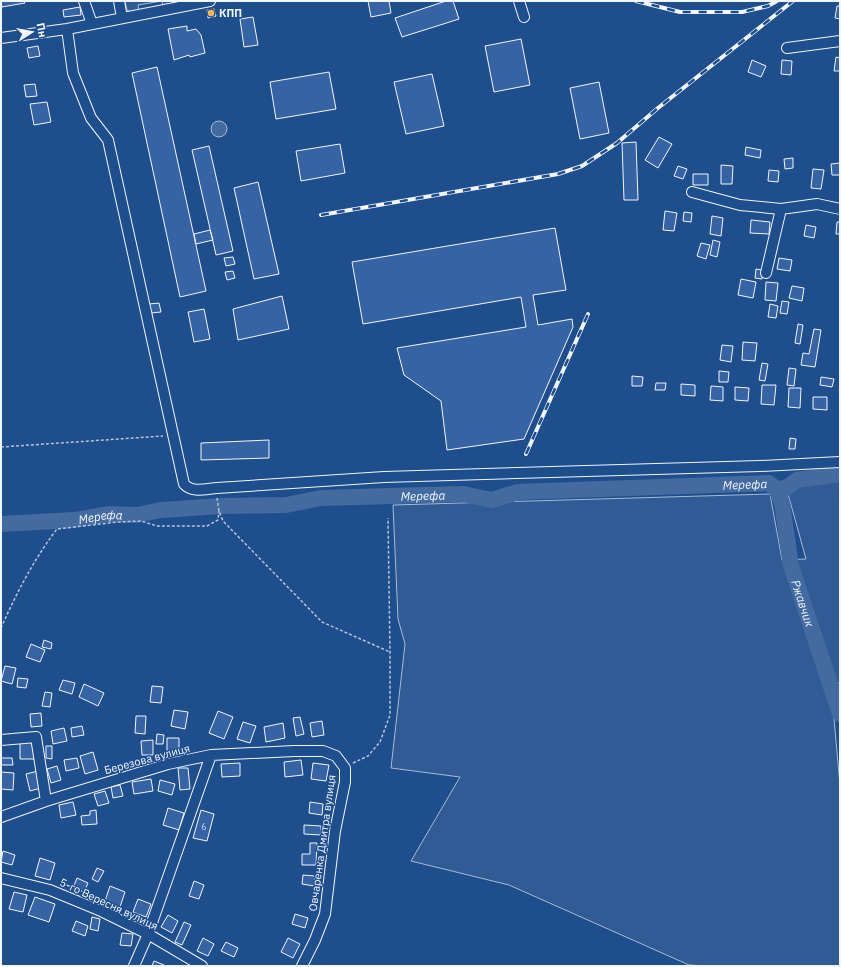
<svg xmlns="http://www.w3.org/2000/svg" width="841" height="967" viewBox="0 0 841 967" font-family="'IBM Plex Sans',sans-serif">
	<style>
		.built { fill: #305b95; stroke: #a8bbd7 }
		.water { fill: #446ba0; stroke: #a8bbd7 }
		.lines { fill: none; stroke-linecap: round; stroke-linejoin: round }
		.river { stroke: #446ba0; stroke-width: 16 }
		.building { fill: #3563a3; stroke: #f2f6ff }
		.minor-casing { stroke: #f2f6ff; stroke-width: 12 }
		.path { stroke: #b3c4dc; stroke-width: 1.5; stroke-dasharray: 3 2; stroke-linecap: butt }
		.minor { stroke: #1f4e8c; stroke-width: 10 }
		.rail-casing { stroke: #f2f6ff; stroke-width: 4 }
		.rail { stroke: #1f4e8c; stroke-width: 2.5; stroke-dasharray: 8; stroke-linecap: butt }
		.poi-dot { fill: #ffb74d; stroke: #1f4e8c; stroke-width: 1.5 }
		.labels { text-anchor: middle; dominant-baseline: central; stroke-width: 3; stroke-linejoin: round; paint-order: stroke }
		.number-label { font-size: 9px; fill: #c3d1e8 }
		.poi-label { font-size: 11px; font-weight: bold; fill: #f2f6ff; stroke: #1f4e8c; text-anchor: start }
		.street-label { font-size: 11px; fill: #f2f6ff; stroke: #1f4e8c }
		.water-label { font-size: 12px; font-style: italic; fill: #f2f6ff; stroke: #1f4e8c }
	</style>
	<rect width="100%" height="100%" fill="#1f4e8c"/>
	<path class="built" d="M125,1h58l-1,2 -19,4 -1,-6 -24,4 1,6 -8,1 -4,-2z
		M840,481v202l-9,3 9,99v181h-130l-21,-1 -180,-80 -98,-24 49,-84 -69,-9 14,-124 -7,-25 -5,-114 377,-11 12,66 24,-1 -18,-65 13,-12z"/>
	<path class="water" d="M211 129a8 8 0 1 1 16 0a8 8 0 1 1-16 0Z"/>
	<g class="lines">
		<g class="river">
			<path id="s1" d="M776,489l6,14 9,63 49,148"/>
			<path id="s2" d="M1,524l74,-4 33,-6 29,1 24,-5 60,-4 65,-1 35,-7 142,-4 29,6 26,-8 251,-9 7,6 10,-1 11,-8 43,-6"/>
		</g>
	</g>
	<path class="building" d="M1,1h23l1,2 -23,4z
		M368,1h21l2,12 -20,4z
		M446,1h7l6,18 -57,18 -7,-19z
		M837,6h3v13l-5,-1z
		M80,7l1,8 -17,2 -1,-7z
		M214,9l2,7 -8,2 -1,-8z
		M253,17l5,28 -14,2 -4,-28z
		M187,26v5l9,-2 5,6 4,18 -15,4 -1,-2 -15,5 -6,-31z
		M521,39l9,46 -36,7 -9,-46z
		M38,46l2,10 -11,2 -2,-10z
		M836,57l4,1v13h-6z
		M752,60l14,6 -5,11 -13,-5z
		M782,60l10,1 -1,14 -10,-1z
		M157,67l49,224 -26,6 -48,-224z
		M329,72l7,37 -60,10 -6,-37z
		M432,74l12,52 -38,8 -12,-52z
		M599,82l10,51 -29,6 -10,-51z
		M35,84l2,12 -11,1 -2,-12z
		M47,102l4,20 -17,3 -4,-21z
		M659,137l13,7 -14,24 -13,-8z
		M636,142l2,58h-14l-2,-57z
		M340,144l5,29 -44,8 -5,-30z
		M209,146l24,105 -17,4 -24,-105z
		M746,147l15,3 -1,8 -15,-3z
		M793,158v10l-8,1 -1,-10z
		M840,163v12h-8l-1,-11z
		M721,165l12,1 -1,18h-11z
		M678,166l9,3 -4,10 -9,-3z
		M813,169l11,1 -3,19 -10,-1z
		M769,170l10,1 -1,11 -10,-1z
		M693,174h15v11h-15z
		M258,182l21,92 -25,5 -20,-91z
		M665,211l12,2 -3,18 -11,-1z
		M684,212l8,1 -1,9 -8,-1z
		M712,216l11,2 -2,18 -11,-2z
		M751,220l19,2 -1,12 -19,-1z
		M837,222h3v12h-4z
		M806,225l10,2 -2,11 -10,-2z
		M555,228l11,62 -33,5 5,30 34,-6 1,8 -49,112 -77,11 -6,-49 -37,-26 -7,-27 129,-21 -5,-30 -158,27 -11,-62z
		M210,230l3,10 -17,4 -2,-10z
		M713,240l7,2 -3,15 -7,-2z
		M701,243l9,2 -4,14 -9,-3z
		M233,257l2,7 -9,2 -2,-8z
		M779,258l13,2 -2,11 -13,-2z
		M756,269l7,1 -1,9 -7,-1z
		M233,271l2,7 -8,2 -2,-8z
		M741,279l15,3 -3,16 -15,-3z
		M766,282l12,1 -2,18 -11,-1z
		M792,286l12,2 -2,13 -13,-3z
		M282,296l7,33 -51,11 -5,-31z
		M782,301l7,1 -2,12 -7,-1z
		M159,303l2,9 -10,1 -2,-9z
		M770,304l8,2 -2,12 -8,-1z
		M204,309l6,30 -16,3 -6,-30z
		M798,324l5,1 -3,19 -5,-1z
		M814,329l7,1 -6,37 -14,-2 2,-12 6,1z
		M743,342l14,1 -2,18 -13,-1z
		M722,345l11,1 -2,16 -11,-2z
		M762,363l6,1 -3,17 -6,-1z
		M789,368l7,1 -2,17 -7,-1z
		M719,371l10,1 -1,10h-9z
		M632,376l11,1 -1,9h-10z
		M821,377l13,2 -2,8 -12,-2z
		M656,383h10l-1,7h-10z
		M681,384l14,1v11l-14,-1z
		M762,385h14l-2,20 -13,-1z
		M711,386l12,1v14l-13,-1z
		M735,387l14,1 -1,13 -13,-1z
		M789,388h12l-1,20 -12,-1z
		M813,397h14v13l-14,-1z
		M790,438l6,1 -1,10h-6z
		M269,440v18l-68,2v-17z
		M44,640l8,3 -1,6 -9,-2z
		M31,644l14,6 -5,12 -14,-5z
		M5,666l11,2 -4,16 -11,-3z
		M18,678l10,1 -2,9 -9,-1z
		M63,680l12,3 -3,11 -13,-4z
		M84,684l20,9 -6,13 -19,-9z
		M152,686l11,1 -2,16 -11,-1z
		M45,692l7,1 -2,14 -8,-1z
		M174,710l14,2 -3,17 -14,-3z
		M218,711l15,6 -9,22 -15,-6z
		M41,713l1,13 -11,1 -1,-13z
		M136,716h10l-1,18 -10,-1z
		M300,717l4,17 -8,2 -3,-18z
		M322,721l2,14 -12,2 -2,-14z
		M243,722l13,4 -6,17 -13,-4z
		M283,723l2,15 -19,4 -2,-15z
		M82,726l2,9 -12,2 -1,-9z
		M64,728l3,13 -14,3 -2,-13z
		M157,734l7,1 -1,9h-7z
		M167,738h12v14h-12z
		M153,740v15h-11l-1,-14z
		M20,742h13l1,17h-14z
		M46,746h6v13l-6,-1z
		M93,752l5,18 -13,4 -5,-18z
		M1,758h11l1,7h-12z
		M77,758l2,10 -13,3 -2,-11z
		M301,760l2,15 -18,2 -1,-15z
		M240,763v13l-18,1 -1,-13z
		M313,763l16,2 -3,16 -15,-2z
		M57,766l4,14 -10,3 -4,-14z
		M178,768h10l2,21 -10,1z
		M38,771l3,17 -11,3 -4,-17z
		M1,772l13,1 -1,17 -12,-1z
		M151,779l2,12 -19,3 -2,-12z
		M160,780l15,4 -3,11 -14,-4z
		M120,785l3,11 -10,2 -2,-11z
		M105,791l4,12 -11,3 -4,-12z
		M73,802l3,13 -15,3 -2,-13z
		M310,802l13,2 -1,11 -13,-2z
		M168,808l16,5 -5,17 -16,-5z
		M96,810l1,14 -15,1 -1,-9 9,-1v-4z
		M201,810l13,4 -7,27 -14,-3z
		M304,825l17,1v9l-17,-1z
		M310,843h7l-1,22h-14v-11h8z
		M3,851l12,4 -3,10 -11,-3z
		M40,858l15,5 -5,17 -15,-4z
		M97,868l7,3 -6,11 -6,-3z
		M303,875l12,1 -1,10 -12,-2z
		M77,878l11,5 -4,9 -11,-4z
		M194,881l10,4 -5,14 -10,-3z
		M110,886l15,6 -5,15 -15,-6z
		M14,892l13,3 -4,17 -14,-3z
		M35,897l20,7 -6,18 -21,-7z
		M138,899l13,5 -5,13 -13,-5z
		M295,914l13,4 -3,10 -13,-4z
		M168,915l10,6 -6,12 -11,-6z
		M92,917l8,2 -2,12 -8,-2z
		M76,921l12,5 -3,10 -13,-5z
		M184,922l7,3 -9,20 -7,-3z
		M122,933l11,1 -2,12 -11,-1z
		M203,938l11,6 -6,12 -11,-5z
		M288,938l12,6 -7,14 -12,-6z
		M226,942l12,6 -4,9 -13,-6z
		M154,961l10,4 -1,1h-11z"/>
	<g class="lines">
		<g class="minor-casing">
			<path id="minor" d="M84,1l8,23
				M119,1l3,17
				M519,1l5,16
				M67,29l6,44 18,45 17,22 76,344c8,9 21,5 33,4l167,-11 376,-11 80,-4
				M1,38l66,-9 143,-28
				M787,48l53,-7
				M692,192l48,13 41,4 36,-5 23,5
				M766,273l15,-64
				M1,740l35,-3 10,64
				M1,817l45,-16 122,-37 43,-9 83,-4h29l13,5 9,12v14l-10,49 -10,83 -10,26 -13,26
				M1,878l49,12 51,21 47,23 54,32
				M134,966l14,-32 63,-179"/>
		</g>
		<path class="path" d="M1,447l162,-11
			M217,498l2,13 4,10 99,101 68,30
			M1,628c15,-34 33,-69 56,-99l61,-7 23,-1 16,5h50l11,-6 1,-9
			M353,763l15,-7 12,-14 10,-27v-63l-2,-134"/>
		<use href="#minor" class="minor"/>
		<g class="rail-casing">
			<path id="rail" d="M636,1l44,11h62l26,-6 9,-5
				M321,215l237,-41 24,-8 35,-23 41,-35 135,-107
				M526,454l62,-140"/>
		</g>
		<use href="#rail" class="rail"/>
	</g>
	<circle class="poi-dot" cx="211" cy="13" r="4"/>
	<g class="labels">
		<g class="number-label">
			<text x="204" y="826">6</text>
		</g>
		<g class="poi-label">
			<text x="219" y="13">КПП</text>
		</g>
		<g class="street-label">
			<text transform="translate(147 759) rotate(-15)">Березова вулиця</text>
			<text transform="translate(322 843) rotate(-82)">Овчаренка Дмитра вулиця</text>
			<text transform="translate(109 904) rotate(25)">5-го Вересня вулиця</text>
		</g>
		<g class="water-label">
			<text stroke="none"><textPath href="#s2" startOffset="748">Мерефа</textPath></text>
			<text stroke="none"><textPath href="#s2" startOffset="424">Мерефа</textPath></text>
			<text stroke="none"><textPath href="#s2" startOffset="100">Мерефа</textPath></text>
			<text stroke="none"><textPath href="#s1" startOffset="118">Ржавчик</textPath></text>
		</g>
	</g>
	<rect width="841" height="967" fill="none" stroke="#f2f6ff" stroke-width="4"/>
	<g transform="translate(32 32) rotate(79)" stroke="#1f4e8c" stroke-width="3" paint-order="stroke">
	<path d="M0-3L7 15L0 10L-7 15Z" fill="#f2f6ff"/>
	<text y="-6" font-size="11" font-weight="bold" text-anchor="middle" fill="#f2f6ff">Пн</text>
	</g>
</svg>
